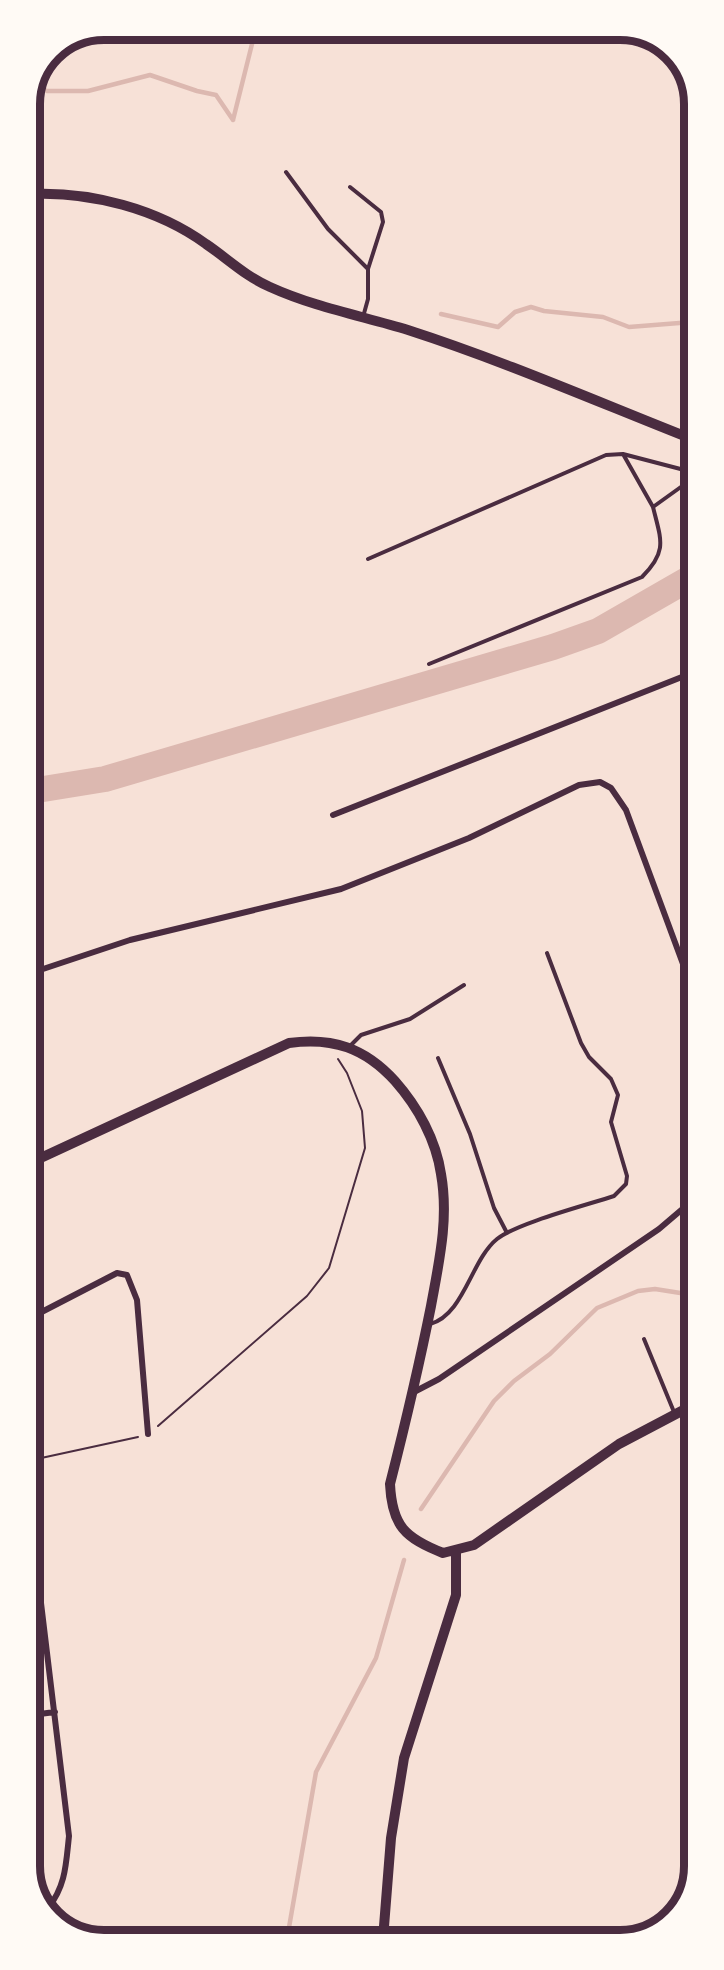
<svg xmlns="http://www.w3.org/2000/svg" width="724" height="1970" viewBox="0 0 724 1970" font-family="'Noto Sans',sans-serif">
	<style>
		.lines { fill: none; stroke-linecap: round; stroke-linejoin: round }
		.stream { stroke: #dcb8b0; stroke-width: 4.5 }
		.river { stroke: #dcb8b0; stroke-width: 26 }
		.path { stroke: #4a2c40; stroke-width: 2 }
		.service { stroke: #4a2c40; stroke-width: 4 }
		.minor { stroke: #4a2c40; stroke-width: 6 }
		.tertiary { stroke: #4a2c40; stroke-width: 10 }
		.rim { fill: none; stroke: #4a2c40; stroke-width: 8 }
	</style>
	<rect width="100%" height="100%" fill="#f7e1d7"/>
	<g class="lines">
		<path class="stream" d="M36,86l11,5h41l62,-16 47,16 19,4 17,25
			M233,120l20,-80 5,-10
			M441,314l57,13 17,-15 16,-5 13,4 59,6 26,10 63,-5
			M421,1509l73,-108 20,-20 36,-27 47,-46 41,-17 17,-2 38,6
			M287,1939l29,-167 60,-114 28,-98"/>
		<path class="river" d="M31,791l74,-12 448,-132 45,-16 94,-54"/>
		<path class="path" d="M158,1426l149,-130 22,-28 36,-120 -3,-37 -15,-38 -9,-14
			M32,1460l106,-23"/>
		<path class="service" d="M286,172l42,57 40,40v30l-5,18
			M350,187l31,25 2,10 -15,47
			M623,454l30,53
			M368,559l238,-104 17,-1 69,18
			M429,664l213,-87c26,-26 19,-37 11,-70l39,-28
			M349,1047l12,-12 49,-16 54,-34
			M438,1058l32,76 24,74 13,25
			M430,1324c34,-9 41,-64 67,-85 20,-16 90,-34 117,-43l12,-12 1,-8 -16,-54 7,-27 -7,-16 -22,-22 -8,-14 -34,-90
			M644,1339l30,73"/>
		<path class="minor" d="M333,815l359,-142
			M31,973l99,-33 211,-51 128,-51 110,-53 21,-3 11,6 15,22 67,181
			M32,1317l85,-44 10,2 10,25 11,134
			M414,1392l25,-13 220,-150 34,-29
			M32,1528l37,308c-3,27 -3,50 -21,72
			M32,1715l23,-3"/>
		<path class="tertiary" d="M30,194c60,-3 128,15 176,50 22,15 39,32 64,43 44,20 92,29 138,43 96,31 190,72 284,109
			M32,1162l257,-119c44,-6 76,5 106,38 23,26 41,59 46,93 8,45 -2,88 -10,132 -12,60 -26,119 -41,178 2,42 15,54 53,69l31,-8 145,-101 74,-39
			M383,1939l8,-101 13,-80 52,-163v-43"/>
	</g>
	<path d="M0 0H724V1970H0ZM104 40H620A64 64 0 0 1 684 104V1866A64 64 0 0 1 620 1930H104A64 64 0 0 1 40 1866V104A64 64 0 0 1 104 40Z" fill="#fffaf5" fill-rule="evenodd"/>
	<path class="rim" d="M104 40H620A64 64 0 0 1 684 104V1866A64 64 0 0 1 620 1930H104A64 64 0 0 1 40 1866V104A64 64 0 0 1 104 40Z"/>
</svg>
